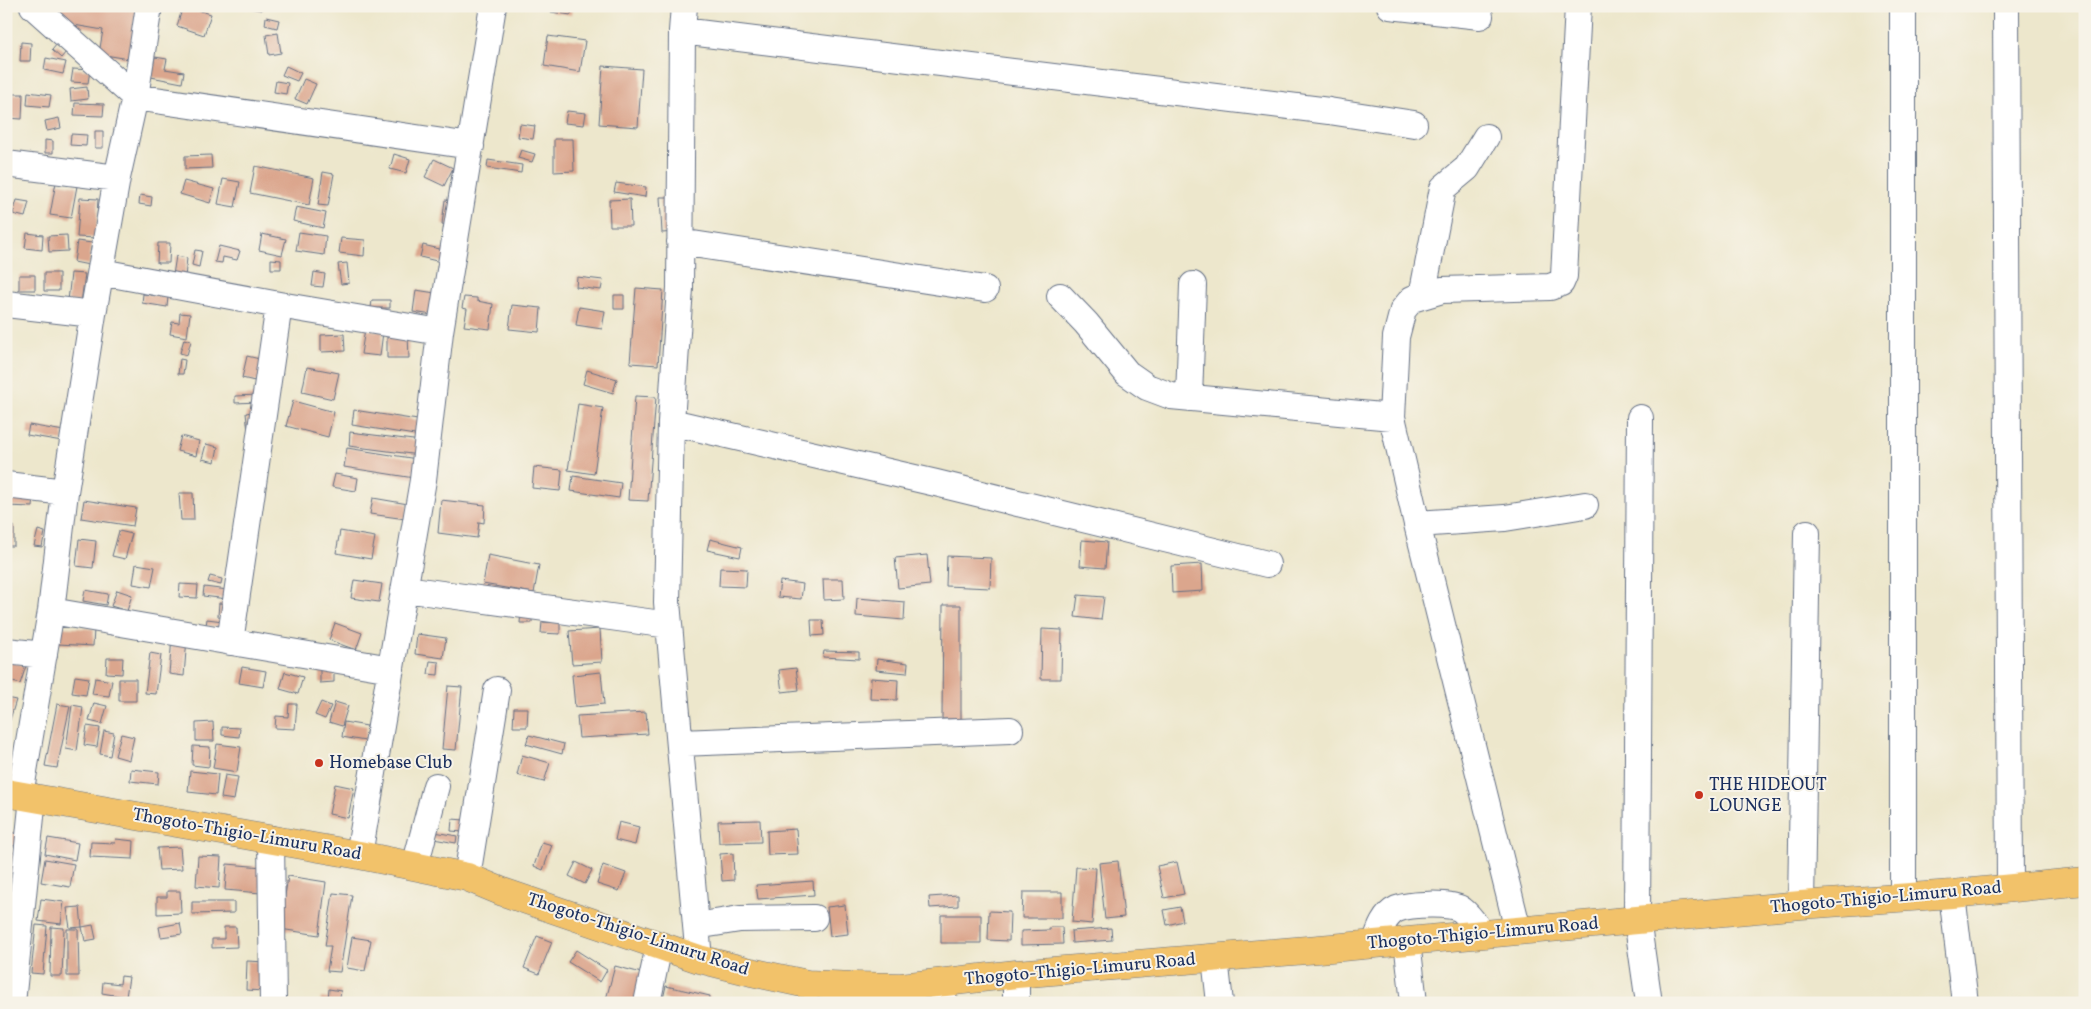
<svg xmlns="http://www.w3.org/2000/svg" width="2091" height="1009" viewBox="0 0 2091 1009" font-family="Vollkorn,serif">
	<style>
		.building { fill: #dba68d }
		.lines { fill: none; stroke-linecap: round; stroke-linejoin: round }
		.minor-casing { stroke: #646f84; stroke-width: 28 }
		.highway-casing { stroke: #646f84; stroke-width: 29 }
		.minor { stroke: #fff; stroke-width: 26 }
		.highway { stroke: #f2c26a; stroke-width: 28 }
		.poi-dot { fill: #c8321e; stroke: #f7f3e8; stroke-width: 2 }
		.labels { text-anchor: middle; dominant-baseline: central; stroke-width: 4; stroke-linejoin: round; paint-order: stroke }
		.poi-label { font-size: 18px; fill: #1b2f5e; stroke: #f7f3e8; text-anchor: start }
		.street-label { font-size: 18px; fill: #1b2f5e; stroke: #f7f3e8 }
	</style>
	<rect width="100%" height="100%" fill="#f7f3e8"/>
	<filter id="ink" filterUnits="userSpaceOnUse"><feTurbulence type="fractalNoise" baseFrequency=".02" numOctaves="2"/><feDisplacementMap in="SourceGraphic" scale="10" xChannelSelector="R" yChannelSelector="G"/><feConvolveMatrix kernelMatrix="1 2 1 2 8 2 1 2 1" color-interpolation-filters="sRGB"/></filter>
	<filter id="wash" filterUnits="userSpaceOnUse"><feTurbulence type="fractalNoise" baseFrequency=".0096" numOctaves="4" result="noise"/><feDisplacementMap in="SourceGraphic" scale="20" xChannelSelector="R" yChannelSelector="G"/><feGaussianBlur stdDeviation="1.12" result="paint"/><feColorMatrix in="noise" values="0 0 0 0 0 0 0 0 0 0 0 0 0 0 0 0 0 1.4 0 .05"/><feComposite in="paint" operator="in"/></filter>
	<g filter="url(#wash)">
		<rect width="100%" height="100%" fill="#ede7cc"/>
		<g id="blocks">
			<path class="building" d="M59,6h78l-8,53 -30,-5 4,-24 -47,-8z
				M183,6l28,8 -7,21 -27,-9z
				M250,6h12l-1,4 -12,-2z
				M552,6h20l-1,9 -20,-3z
				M266,17l13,3 -2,8 -12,-3z
				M278,33l3,20 -12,2 -3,-20z
				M548,36l37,5 -5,31 -36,-6z
				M21,42l10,1 -1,18h-10z
				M57,44l9,8 -5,6 -9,-8z
				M155,57l12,2 -2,10 19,3 -2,11 -31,-6z
				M46,58l20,4 -3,12 -19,-4z
				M286,66l15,7 -4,8 -15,-6z
				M603,66l39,3 -4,58 -39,-3z
				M73,69l17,1 -2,13 -17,-1z
				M304,79l12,5 -9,20 -12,-5z
				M276,81l12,2 -2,11 -12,-2z
				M87,87l1,12 -17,2 -1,-12z
				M28,92l23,3 -2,12 -22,-2z
				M6,94h17l-1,25 -16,-1z
				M75,103l29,1 -1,12 -29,-1z
				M567,111l19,2 -2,12 -19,-2z
				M59,118l2,10 -14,3 -2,-10z
				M520,124l15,2 -2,13 -15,-2z
				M95,131h8v17h-8z
				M71,134l16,1 -1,11 -16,-1z
				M554,139h19l1,32 -20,1z
				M45,140l8,1v12h-8z
				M521,150l14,4 -3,8 -14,-4z
				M394,154l16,5 -4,14 -16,-4z
				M211,155l1,13 -27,1v-13z
				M434,159l19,9 -9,18 -19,-9z
				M488,160l34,5 -1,8 -34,-5z
				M255,166l59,12 -5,27 -59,-12z
				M323,172l11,2 -6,32 -10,-1z
				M6,177h5l-2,28h-3z
				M223,179l17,3 -5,25 -17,-3z
				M184,181l30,8 -4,14 -30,-9z
				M56,182l21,4 -6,32 -21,-3z
				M616,183l30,4 -1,10 -31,-5z
				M140,195l12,2 -1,9 -12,-2z
				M660,197h14l1,35 -13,1z
				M80,198l18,1 -2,39 -19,-1z
				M630,199l1,27h-21l-1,-26z
				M17,200l12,2 -4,15 -12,-3z
				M445,200l10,1 -3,25 -10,-2z
				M296,207l30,6 -3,15 -30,-7z
				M299,232l27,4 -2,19 -28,-4z
				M27,233l16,2 -1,15 -17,-2z
				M262,234l24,5 -4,16 -23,-5z
				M67,235l1,16 -19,1 -1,-16z
				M6,237h2l1,11h-3z
				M341,238l24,2 -1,16 -25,-3z
				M77,241l15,2 -3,22 -15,-3z
				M158,243h12l-1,20h-12z
				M423,245l25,6 -3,12 -25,-6z
				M219,246l21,5 -3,9 -14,-3 -1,6 -7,-1z
				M195,250l7,1 -3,16 -7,-2z
				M176,256l11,2 -2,19 -12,-2z
				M271,259l10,1v9h-10z
				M347,263l2,20 -8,1 -3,-20z
				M314,272l11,2 -2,13 -11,-1z
				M44,273h15v18h-15z
				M71,273l14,1 -4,29 -13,-2z
				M19,275h16v15h-16z
				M577,277l26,3 -2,10 -25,-3z
				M636,288l27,2 -5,75 -28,-2z
				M416,290l26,4 -3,22 -26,-4z
				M143,294l25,3 -1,10 -25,-4z
				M614,295h10v14h-10z
				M464,297l13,1v3l16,3 -3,25 -26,-3 3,-17 -5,-1z
				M372,300h18v8h-19z
				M512,305l29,3 -2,24 -30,-3z
				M579,307l26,4 -3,18 -26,-4z
				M180,313l10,1 -3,23 -17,-3 2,-12 7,1z
				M365,329l18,3 -3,24 -19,-2z
				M344,334l1,17 -24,1v-17z
				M408,336l1,22h-22v-21z
				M184,339l7,2 -4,14 -7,-2z
				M247,356l17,4 -5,22 -17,-4z
				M180,359l5,1 -2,14h-5z
				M307,367l32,6 -6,26 -31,-7z
				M587,370l30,9 -4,14 -30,-9z
				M258,395v7l-23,1v-7z
				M635,396l21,1 -8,104 -20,-1z
				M293,401l41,11 -6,25 -42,-11z
				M578,404l25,4 -9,66 -26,-4z
				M354,410l70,11 -3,15 -69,-11z
				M252,412l-4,20 -2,-19z
				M29,425l35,6 -2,10 -35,-6z
				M350,432l71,9 -2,14 -70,-9z
				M181,436l18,5 -3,15 -19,-5z
				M206,444l12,3 -3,15 -13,-3z
				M347,448l70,11 -3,19 -70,-11z
				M534,467l28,3 -2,21 -28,-3z
				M335,474l23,4 -2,13 -24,-4z
				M573,476l48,7 -2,15 -48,-7z
				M6,493l28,2 -1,12 -27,-1z
				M179,493h14l1,27h-13z
				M373,498l35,6 -2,15 -36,-5z
				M84,500l52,8 -3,18 -52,-8z
				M441,500l44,5 -1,18 -5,-1 -2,16 -39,-5z
				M6,526h8v20h-8z
				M38,530l7,2 -3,15 -8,-1z
				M119,531l13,3 -7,25 -13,-3z
				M340,531l35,6 -4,22 -35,-6z
				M79,539l17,2 -3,27 -17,-2z
				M710,539l32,8 -2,10 -33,-7z
				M1082,540l25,2 -2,26 -25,-2z
				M488,555l51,10 -5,28 -51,-9z
				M927,555l3,30 -32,3 -3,-30z
				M947,556l44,2 -1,30 -44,-2z
				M136,564l19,3 -4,20 -18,-3z
				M1202,564l1,27 -31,2 -1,-27z
				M720,568l27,1 -1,18 -27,-1z
				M210,576l12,3 -1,6 -13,-3z
				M823,579h20l1,20 -20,1z
				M354,580l28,4 -3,18 -28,-4z
				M780,581l23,3 -2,15 -23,-2z
				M180,584l18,1 -1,13 -18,-1z
				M204,587l24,3 -1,9 -24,-3z
				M85,590l23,4 -2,11 -23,-4z
				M117,590l15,5 -5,16 -16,-5z
				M1078,595l26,2 -3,23 -26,-3z
				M857,598l48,4 -1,18 -48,-4z
				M219,603l10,1 -1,13 -10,-1z
				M943,605h18v114h-19z
				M521,613l11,1v9h-12z
				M207,619l16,2 -1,6 -16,-2z
				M811,620h12l1,15 -12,1z
				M542,622l18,1v11l-19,-1z
				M335,623l27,10 -6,17 -27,-10z
				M59,627l35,2 -1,17 -35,-2z
				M600,629l2,33 -30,2 -3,-33z
				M1042,629l20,1 -1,49h-20z
				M417,634l29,4 -3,20 -28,-4z
				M172,637l15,1 -3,38 -15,-2z
				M824,651l35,1v7l-36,-2z
				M150,653l11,2 -5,39 -11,-1z
				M107,658h16l-1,16 -16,-1z
				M877,659l31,4 -1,10 -31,-3z
				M6,660l20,6 -6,18 -14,-4z
				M430,661l9,1 -1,13 -10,-1z
				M334,662v20l-14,1v-20z
				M242,667l24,4 -3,16 -24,-4z
				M796,668l3,22 -17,2 -3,-22z
				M285,672l18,5 -5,17 -18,-5z
				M601,672l3,32 -29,3 -3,-32z
				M75,676l14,2 -3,17 -14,-2z
				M95,678l17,3 -3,15 -17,-2z
				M871,678l27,2 -1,20 -27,-1z
				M119,679h17v22h-17z
				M448,686l14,1 -6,63 -14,-1z
				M6,698l10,2 -7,23h-3z
				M321,702l10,4 -6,13 -10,-4z
				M335,702l13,4 -6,20 -13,-4z
				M94,703l13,3 -5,18 -13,-3z
				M57,704l13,2 -13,62 -12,-2z
				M289,704h8l-2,25 -20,-1 1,-12 12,1z
				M72,705l11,2 -6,44 -11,-2z
				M514,708h14l-1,19h-14z
				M646,712l2,22 -69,4 -2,-22z
				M213,722l1,19h-18v-18z
				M344,722l23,4 -2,15 -23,-4z
				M87,726l13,2 -3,19 -13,-2z
				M222,727l18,1 -1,9 -17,-2z
				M104,731l10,2 -4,23 -10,-2z
				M121,734l13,3 -5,23 -14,-4z
				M529,735l35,9 -2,10 -36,-10z
				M217,744l24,3 -4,25 -24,-4z
				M193,746l17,1 -1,20 -17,-2z
				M522,755l28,8 -6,19 -27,-7z
				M131,769l28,3 -1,12 -28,-3z
				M190,771l28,3 -2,21 -28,-3z
				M225,775l13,2 -4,23 -13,-2z
				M335,784l19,4 -6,30 -19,-4z
				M452,819l12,1 -1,12 -12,-1z
				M760,820l1,22 -42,1 -1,-22z
				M619,822l20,5 -4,18 -20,-5z
				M796,829l2,25 -30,1 -1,-24z
				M6,831l20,5 -4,12 -16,-4z
				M429,831l28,5 -1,7 -28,-5z
				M48,838l30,5 -3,17 -30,-6z
				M116,839l18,2 -1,18 -43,-2 1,-15 24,1z
				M542,842l10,3 -9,25 -9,-4z
				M180,847l2,22 -23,1 -2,-22z
				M6,851l17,3 -5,20 -12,-3z
				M733,853l1,27 -12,1 -2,-27z
				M198,856l23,1 -2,31 -23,-2z
				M45,859l29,5 -4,23 -29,-5z
				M1118,861l6,56 -19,2 -6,-56z
				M576,862l16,8 -7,14 -16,-8z
				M1177,862l7,32 -20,4 -7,-32z
				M227,864l36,3 -2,26 -36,-3z
				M603,865l23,8 -7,18 -22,-7z
				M1076,867l20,1 -4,56 -20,-2z
				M288,876l38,6 -7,53 -39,-6z
				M813,881l1,14 -56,4 -2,-14z
				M167,891h13l1,22 -24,1v-17h10z
				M1023,892h39v26h-40z
				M333,893l19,2 -12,77 -13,-1 4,-25h-6z
				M958,895v11l-28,2 -1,-11z
				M6,898l9,1 -1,14h-8z
				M41,899l23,3 -3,22 -23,-3z
				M192,902h42v11l-42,1z
				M845,905l3,29 -18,2 -3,-29z
				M80,907l2,20 11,-2 3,14 -11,2 -3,-14 -12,1 -3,-20z
				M1180,907l3,14 -16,4 -3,-15z
				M989,911l21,1 -1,29 -21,-1z
				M941,915h40v28h-40z
				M180,923l2,11 -21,3 -2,-10z
				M36,925l11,1 -4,48 -12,-1z
				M51,927l13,1 -2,48h-12z
				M224,927h12l1,20 -25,1v-9h12z
				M1050,927h12l1,17 -42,1v-14l29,-1z
				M1111,928l1,12 -40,3 -1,-12z
				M67,929h11l1,47h-12z
				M537,936l15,6 -13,32 -15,-6z
				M352,937l19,3 -6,31 -18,-3z
				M576,950l31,20 -7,12 -32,-20z
				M247,961l19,1 -1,29 -19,-1z
				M615,966l30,8 -8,29h-32z
				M121,976l8,1 -3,20 -24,-4 1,-11 17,2z
				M666,986l44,10 -1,7h-27l-19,-4z
				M329,989l12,2 -2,12h-19l1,-5 7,1z"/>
		</g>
	</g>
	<g filter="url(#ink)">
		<use href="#blocks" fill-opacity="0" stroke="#646f84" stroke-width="1"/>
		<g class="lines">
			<g class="minor-casing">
				<path id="minor" d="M33,6l102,91 336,49
					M684,6l-2,25 -2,257 -9,134 -4,180 32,357
					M1390,6l90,10
					M1903,6v890
					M2006,6l4,882
					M682,31l647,80 85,13
					M6,164l111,14
					M680,242l305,47
					M101,272l178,33 161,27
					M1060,296l26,27 41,50 20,14 24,9 221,21
					M1422,296l21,-108 24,-20 19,-31
					M6,304l87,10
					M1189,398l4,-113
					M1640,418l-3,501 12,84
					M671,422l265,61 331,81
					M6,485l59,7
					M1417,524l88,-6 80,-13
					M405,589l264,36
					M51,611l340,58
					M230,642l49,-337
					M6,651l38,4
					M680,743l330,-13
					M20,795l31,-184 14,-119 28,-178 24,-136 18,-81 14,-91
					M271,839l2,164
					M359,855l64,-375 17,-148 53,-326
					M415,866l21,-80
					M467,877l30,-187
					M1952,894l13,109
					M1801,905l6,-372
					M696,926l44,-7 74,-1
					M1518,930l-101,-406 -25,-107 4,-80 7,-27 9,-11 30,-9 108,-3 11,-4 3,-7 14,-270
					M1407,941l7,62
					M1375,944c4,-12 9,-29 22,-35 12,-5 56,-7 65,1 8,6 14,16 20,24
					M1215,958l5,45
					M12,1003l21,-206
					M647,1003l12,-57
					M942,1003l3,-20
					M1016,1003v-29"/>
			</g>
			<g class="highway-casing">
				<path id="highway" d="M6,793l353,62 108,22 36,15 196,67 52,13 56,12 48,2 46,1 115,-13 315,-26 470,-43 151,-11 133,-13"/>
			</g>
			<use href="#minor" class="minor"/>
			<use href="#highway" class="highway"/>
		</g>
	</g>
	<g class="poi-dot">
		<circle cx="319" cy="763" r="5"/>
		<circle cx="1699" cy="795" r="5"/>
	</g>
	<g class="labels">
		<g class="poi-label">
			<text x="329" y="763">Homebase Club</text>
			<text x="1709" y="785">THE HIDEOUT<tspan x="1709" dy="21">LOUNGE</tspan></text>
		</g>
		<g class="street-label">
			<text transform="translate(247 835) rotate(10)">Thogoto-Thigio-Limuru Road</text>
			<text transform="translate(1886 898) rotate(-5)">Thogoto-Thigio-Limuru Road</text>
			<text transform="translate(1483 934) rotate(-5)">Thogoto-Thigio-Limuru Road</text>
			<text transform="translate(638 935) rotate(18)">Thogoto-Thigio-Limuru Road</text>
			<text transform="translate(1080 970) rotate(-5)">Thogoto-Thigio-Limuru Road</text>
		</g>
	</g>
	<rect width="2091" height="1009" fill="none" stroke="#f7f3e8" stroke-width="25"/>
</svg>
